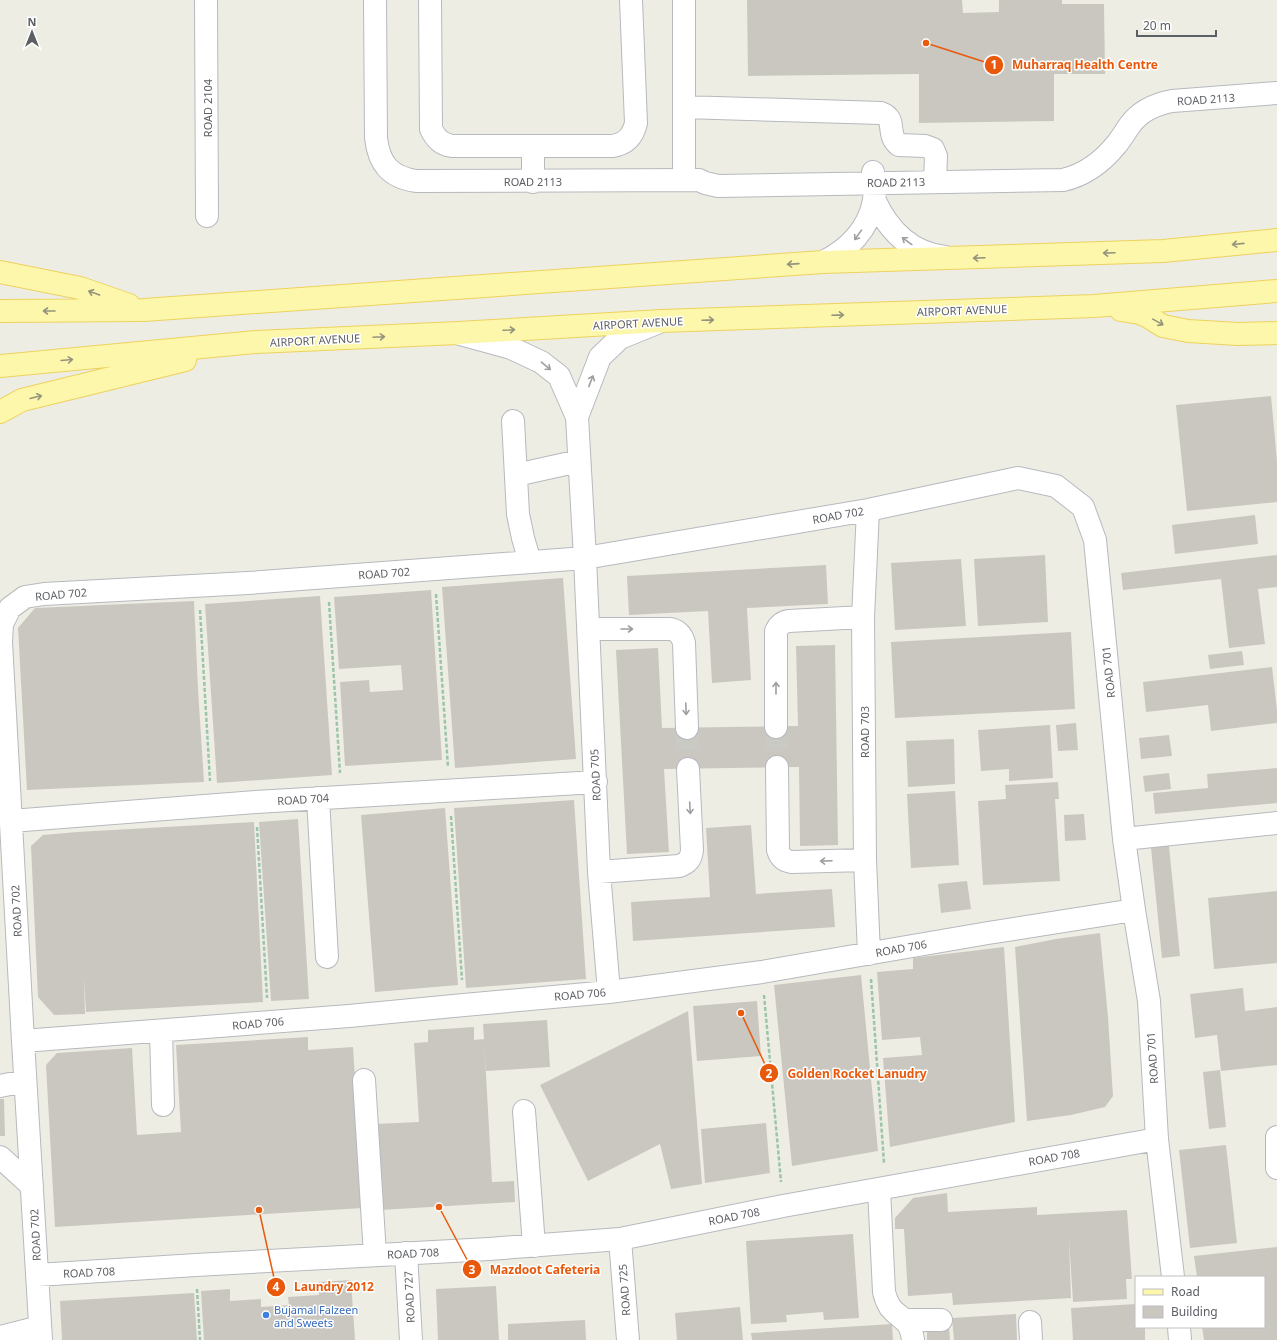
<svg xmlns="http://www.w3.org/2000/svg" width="1277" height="1340" viewBox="0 0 1277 1340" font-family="'Noto Sans',sans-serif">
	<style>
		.building { fill: #cac7c1 }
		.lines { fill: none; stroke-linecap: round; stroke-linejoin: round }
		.minor-tunnel { stroke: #cacac4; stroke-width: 22; stroke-dasharray: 22 11; stroke-linecap: butt }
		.minor-casing { stroke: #b6b9be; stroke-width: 24 }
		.major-casing { stroke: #edd25e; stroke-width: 24 }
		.path { stroke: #9bc5ab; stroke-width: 2.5; stroke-dasharray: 4 2; stroke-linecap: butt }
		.minor { stroke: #fff; stroke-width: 22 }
		.major { stroke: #fdf7ab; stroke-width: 22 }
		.oneway { stroke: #9d9fa2 }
		.oneway2 { stroke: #94947d }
		.shop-dot { fill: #3f7fe0; stroke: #fff; stroke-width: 1.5 }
		.labels { text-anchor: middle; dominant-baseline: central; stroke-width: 3; stroke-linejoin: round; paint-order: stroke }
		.street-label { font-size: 11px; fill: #5c5f64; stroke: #fff }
		.shop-label { font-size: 11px; fill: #366cbe; stroke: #fff; text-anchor: start }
		.leader { fill: none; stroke: #e8590c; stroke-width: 1.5 }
		.callout-dot { fill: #e8590c; stroke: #fff; stroke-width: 1.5 }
		.mark-label { font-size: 12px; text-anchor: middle; font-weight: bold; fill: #fff }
		.callout-label { font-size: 12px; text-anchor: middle; font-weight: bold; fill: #e8590c; stroke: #fff; stroke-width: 3; stroke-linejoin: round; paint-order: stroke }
	</style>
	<rect width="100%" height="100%" fill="#eeede4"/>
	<path class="building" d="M747,0h215l1,13 36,-1v-12h63v4h42l1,70h-51v47l-135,2v-49l-171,2z
		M1271,396l6,65v41l-90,9 -11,-106z
		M1255,515l3,29 -83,10 -3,-29z
		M1045,555l3,67 -70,4 -4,-67z
		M1277,555v32l-19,2 7,55 -36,4 -8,-69 -98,11 -2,-17z
		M961,559l5,67 -71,4 -4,-67z
		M826,565l2,39 -81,4 4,72 -39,3 -4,-72 -79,4 -2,-39z
		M563,578l13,181 -121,9 -13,-181z
		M431,590l11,170 -97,6 -5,-84 29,-2 1,12 33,-2 -2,-25 -62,4 -5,-72z
		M320,596l12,179 -115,8 -12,-179z
		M194,601l4,88 6,93 -177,8 -9,-162 17,-20z
		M1071,632l4,77 -180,9 -4,-76z
		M835,645l3,200 -38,1 -1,-79 -135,2 5,83 -42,2 -11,-204 42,-2 4,80 136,-2 -2,-80z
		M1242,651l2,14 -34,4 -2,-14z
		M1272,667l5,43v13l-66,8 -3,-26 -62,7 -3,-30z
		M1076,723l2,27 -20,1 -2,-26z
		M1050,725l3,53 -44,3v-12l-28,2 -3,-41z
		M1169,735l3,21 -31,3 -2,-21z
		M954,739l1,45 -47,3 -2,-46z
		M1277,768v35l-122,11 -2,-21 55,-5 -1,-14z
		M1169,773l2,16 -26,3 -2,-16z
		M1058,782l1,17h-4l5,82 -77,4 -5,-84 28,-2 -1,-14z
		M955,791l4,74 -48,3 -4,-74z
		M574,800l12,179 -120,9 -12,-180z
		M445,808l13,177 -83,7 -14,-177z
		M1084,814l2,26 -21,1 -1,-26z
		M298,819l11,180 -38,2 -12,-179z
		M254,822l9,180 -177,10 -2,-34 1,36 -31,1 -16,-18 -7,-151 12,-11 34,-3z
		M751,825l5,69 76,-5 3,38 -202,14 -2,-39 79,-5 -4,-69z
		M1169,846l11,110 -18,2 -11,-110z
		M967,881l4,28 -30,4 -3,-29z
		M1277,891v72l-63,6 -6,-71z
		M1100,933l8,84 5,79 -8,11 -34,8 -44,6 -12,-174 41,-8z
		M1004,947l11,175 -125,25 -7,-89 39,-3 -2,-18 -38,3 -5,-68 36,-3v-11z
		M861,975l17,176 -86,15 -18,-181z
		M1243,988l2,23 32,-4v58l-56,6 -4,-36 -22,3 -5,-44z
		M757,1001l4,55 -64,5 -4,-55z
		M688,1011l14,173 -31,5 -11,-45 -72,37 -48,-96z
		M547,1020l3,47 -64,4 -3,-47z
		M474,1027v13l10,-1 8,143 22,-1 1,21 -134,8 -5,-86 43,-2 -5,-79 14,-1v-12z
		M308,1037v13l45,-3 10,161 -308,19 -9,-162 11,-12 75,-5 5,87 44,-3 -5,-87z
		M1220,1070l6,57 -17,2 -6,-57z
		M0,1099h4l1,37h-5z
		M766,1123l4,50 -65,10 -4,-54z
		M1226,1145l11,98 -47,5 -11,-98z
		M947,1193l1,19 89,-5v8l90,-5 5,69h-6l1,20 -54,3 -4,-63 2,59 -118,7 -1,-12 -44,3 -4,-67h-9v-11l18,-20z
		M853,1234l6,84 -35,2 -1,-8 -37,3 1,7 -36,2 -5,-83z
		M1277,1247v93h-73l-2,-13h62v-50h-67l-3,-21z
		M351,1280l4,60h-151l-3,-49 29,-2v12l31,-2v8l28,-2 -1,-8 31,-2 -1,-13z
		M496,1286l3,54h-61l-2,-51z
		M194,1293l3,47h-135l-2,-39z
		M1136,1304v23h9v13h-72l-2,-32z
		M740,1307l3,33h-66l-2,-27z
		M1016,1314l1,26h-63l-2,-22z
		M585,1320l1,20h-78v-16z
		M892,1324l1,16h-141l-1,-7z
		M949,1328l1,12h-23v-11z"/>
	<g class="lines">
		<path class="minor-tunnel" d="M776,727l1,40
			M687,728l1,41"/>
		<g class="minor-casing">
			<path id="minor" d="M206,0l1,216
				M375,0l1,138c3,26 14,39 40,43l283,-1 6,3 13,3 345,-6c22,-5 39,-18 53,-35 5,-6 9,-13 14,-20 10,-14 26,-21 42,-24l105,-8
				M430,0l1,129c5,10 10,15 21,17h160c14,-2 21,-10 24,-23l-5,-123
				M684,107l197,6c17,6 4,21 18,32l26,1 8,3 3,7 -1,26
				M533,146v36
				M684,180v-180
				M874,199c14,31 36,54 71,58
				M823,262c25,-12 46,-33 51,-62 2,-8 0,-19 -1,-28
				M460,334l51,14 30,14 18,14 18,41 8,141 14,314 10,120
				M577,417l23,-60 20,-19 37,-15
				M513,421l5,93 5,24 7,24
				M516,475l63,-14
				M868,510l-5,107 2,243 4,94
				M588,629h83c7,2 11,6 13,14l3,85
				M776,727v-96c3,-6 6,-9 13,-10l74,-4
				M777,767l1,83c2,7 6,11 14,12l73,-2
				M318,798l9,159
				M11,821l245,-19 340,-20
				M1124,839l153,-16
				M599,872l80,-6c9,-3 12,-7 13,-16l-4,-81
				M161,1031l2,74
				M23,1041l326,-25 115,-11 145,-13 153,-20 226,-39 146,-23
				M364,1080l11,175
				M0,1086l25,-5
				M524,1111l10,135
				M1277,1137v31
				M0,1157l32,29
				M879,1189l5,103c1,5 3,10 6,15 11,14 20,10 23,33
				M620,1239l8,101
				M406,1253l5,87
				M37,1275l159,-10 293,-16 131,-10 163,-33 374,-67
				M905,1320h36
				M1030,1322l1,18
				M1179,1327l1,13
				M0,1337l40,-10
				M41,1340l-18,-299 -22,-399 1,-18 8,-16 15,-11 19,-3 204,-11 337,-25 283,-48 150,-32 38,8 27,21 12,33 29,299 10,71 15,91 8,138 16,138"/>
		</g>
		<g class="major-casing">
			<path id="major" d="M0,272l80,16 49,17
				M1121,310l18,3 8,3 16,10 25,5 50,3 39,-1
				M0,311l144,-1 679,-48 340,-11 114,-11
				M0,366l256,-24 202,-9 203,-12 433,-15 183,-15
				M0,412l22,-12 163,-40"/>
		</g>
		<path class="path" d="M436,594l12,173
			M329,602l11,171
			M200,610l10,171
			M451,816l11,164
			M257,827l10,171
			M871,979l13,184
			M764,995l17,187
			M197,1289l3,51"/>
		<use href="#minor" class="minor"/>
		<use href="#major" class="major"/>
	</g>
	<defs><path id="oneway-shaft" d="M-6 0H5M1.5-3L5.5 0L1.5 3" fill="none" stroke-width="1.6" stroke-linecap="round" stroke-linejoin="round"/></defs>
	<g class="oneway">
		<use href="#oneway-shaft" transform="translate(858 235) rotate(126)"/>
		<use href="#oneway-shaft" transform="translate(907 241) rotate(-144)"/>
		<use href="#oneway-shaft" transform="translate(546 366) rotate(40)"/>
		<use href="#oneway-shaft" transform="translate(591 381) rotate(-69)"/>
		<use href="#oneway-shaft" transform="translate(627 629)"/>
		<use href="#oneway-shaft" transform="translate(776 688) rotate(-90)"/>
		<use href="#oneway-shaft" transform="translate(686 709) rotate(88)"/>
		<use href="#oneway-shaft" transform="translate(690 808) rotate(87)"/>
		<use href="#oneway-shaft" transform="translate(826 861) rotate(178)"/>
	</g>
	<g class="oneway2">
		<use href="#oneway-shaft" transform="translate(1238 244) rotate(174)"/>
		<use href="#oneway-shaft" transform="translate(1109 253) rotate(178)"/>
		<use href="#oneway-shaft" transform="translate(979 258) rotate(178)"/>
		<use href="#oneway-shaft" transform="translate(793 264) rotate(176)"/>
		<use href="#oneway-shaft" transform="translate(94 293) rotate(-160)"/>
		<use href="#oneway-shaft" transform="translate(49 311) rotate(180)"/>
		<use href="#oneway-shaft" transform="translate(838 315) rotate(-2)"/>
		<use href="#oneway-shaft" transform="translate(708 320) rotate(-2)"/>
		<use href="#oneway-shaft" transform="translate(1158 322) rotate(29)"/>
		<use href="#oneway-shaft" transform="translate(509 330) rotate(-3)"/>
		<use href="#oneway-shaft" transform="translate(379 337) rotate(-3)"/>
		<use href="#oneway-shaft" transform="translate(67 360) rotate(-5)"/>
		<use href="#oneway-shaft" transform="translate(36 397) rotate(-14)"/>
	</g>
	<circle class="shop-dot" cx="266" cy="1315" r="4"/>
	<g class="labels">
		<g class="street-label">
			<text transform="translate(1206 99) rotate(-4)">ROAD 2113</text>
			<text transform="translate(207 108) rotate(-90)">ROAD 2104</text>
			<text x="533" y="181">ROAD 2113</text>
			<text transform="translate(896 182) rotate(-1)">ROAD 2113</text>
			<text transform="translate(962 310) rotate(-2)">AIRPORT AVENUE</text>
			<text transform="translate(638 323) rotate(-3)">AIRPORT AVENUE</text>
			<text transform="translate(315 340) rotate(-3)">AIRPORT AVENUE</text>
			<text transform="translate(838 515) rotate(-10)">ROAD 702</text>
			<text transform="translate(384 573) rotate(-4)">ROAD 702</text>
			<text transform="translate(61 594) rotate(-5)">ROAD 702</text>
			<text transform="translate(1108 672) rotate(-96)">ROAD 701</text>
			<text transform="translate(864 732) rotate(-90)">ROAD 703</text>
			<text transform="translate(595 775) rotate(-93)">ROAD 705</text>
			<text transform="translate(303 799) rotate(-4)">ROAD 704</text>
			<text transform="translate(16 911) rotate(-93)">ROAD 702</text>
			<text transform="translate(901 948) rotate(-10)">ROAD 706</text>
			<text transform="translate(580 994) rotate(-5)">ROAD 706</text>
			<text transform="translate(258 1023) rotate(-5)">ROAD 706</text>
			<text transform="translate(1152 1058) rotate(-94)">ROAD 701</text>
			<text transform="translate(1054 1157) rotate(-10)">ROAD 708</text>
			<text transform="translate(734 1216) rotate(-11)">ROAD 708</text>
			<text transform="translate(35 1235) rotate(-93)">ROAD 702</text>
			<text transform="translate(413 1253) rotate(-3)">ROAD 708</text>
			<text transform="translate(89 1272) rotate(-3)">ROAD 708</text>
			<text transform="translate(624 1290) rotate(-94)">ROAD 725</text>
			<text transform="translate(409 1297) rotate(-93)">ROAD 727</text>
		</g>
		<g class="shop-label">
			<text x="274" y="1309">Bujamal Falzeen<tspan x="274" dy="13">and Sweets</tspan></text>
		</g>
	</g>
	<path class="leader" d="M926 43L994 65M741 1013L769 1073M439 1207L472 1269M259 1210L276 1287"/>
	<g class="callout-dot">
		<circle cx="926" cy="43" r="4"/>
		<circle cx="741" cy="1013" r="4"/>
		<circle cx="439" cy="1207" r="4"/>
		<circle cx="259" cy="1210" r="4"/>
		<circle cx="994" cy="65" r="10"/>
		<circle cx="769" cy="1073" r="10"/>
		<circle cx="472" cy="1269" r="10"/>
		<circle cx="276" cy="1287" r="10"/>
	</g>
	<g class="mark-label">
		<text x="994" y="69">1</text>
		<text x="769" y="1078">2</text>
		<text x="472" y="1274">3</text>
		<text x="276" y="1291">4</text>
	</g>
	<g class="callout-label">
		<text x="1085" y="69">Muharraq Health Centre</text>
		<text x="857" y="1078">Golden Rocket Lanudry</text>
		<text x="545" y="1274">Mazdoot Cafeteria</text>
		<text x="334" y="1291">Laundry 2012</text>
	</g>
	<rect x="1135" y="1276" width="130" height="52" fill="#ffffff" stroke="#bebfc1"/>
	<rect x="1143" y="1289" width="20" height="6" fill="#fdf7ab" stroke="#bebfc1"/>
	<text x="1171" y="1296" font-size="12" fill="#5c5f64">Road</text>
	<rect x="1143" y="1306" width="20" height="12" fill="#cac7c1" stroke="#bebfc1"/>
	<text x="1171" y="1316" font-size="12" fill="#5c5f64">Building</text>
	<g transform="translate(32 32)" stroke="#ffffff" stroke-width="3" paint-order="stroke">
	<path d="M0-3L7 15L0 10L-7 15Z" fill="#5c5f64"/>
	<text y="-6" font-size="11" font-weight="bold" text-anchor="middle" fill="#5c5f64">N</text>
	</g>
	<path d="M1137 30v6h79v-6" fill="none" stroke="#5c5f64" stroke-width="2"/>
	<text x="1143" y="30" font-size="12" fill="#5c5f64" stroke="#ffffff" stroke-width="3" paint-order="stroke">20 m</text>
</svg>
